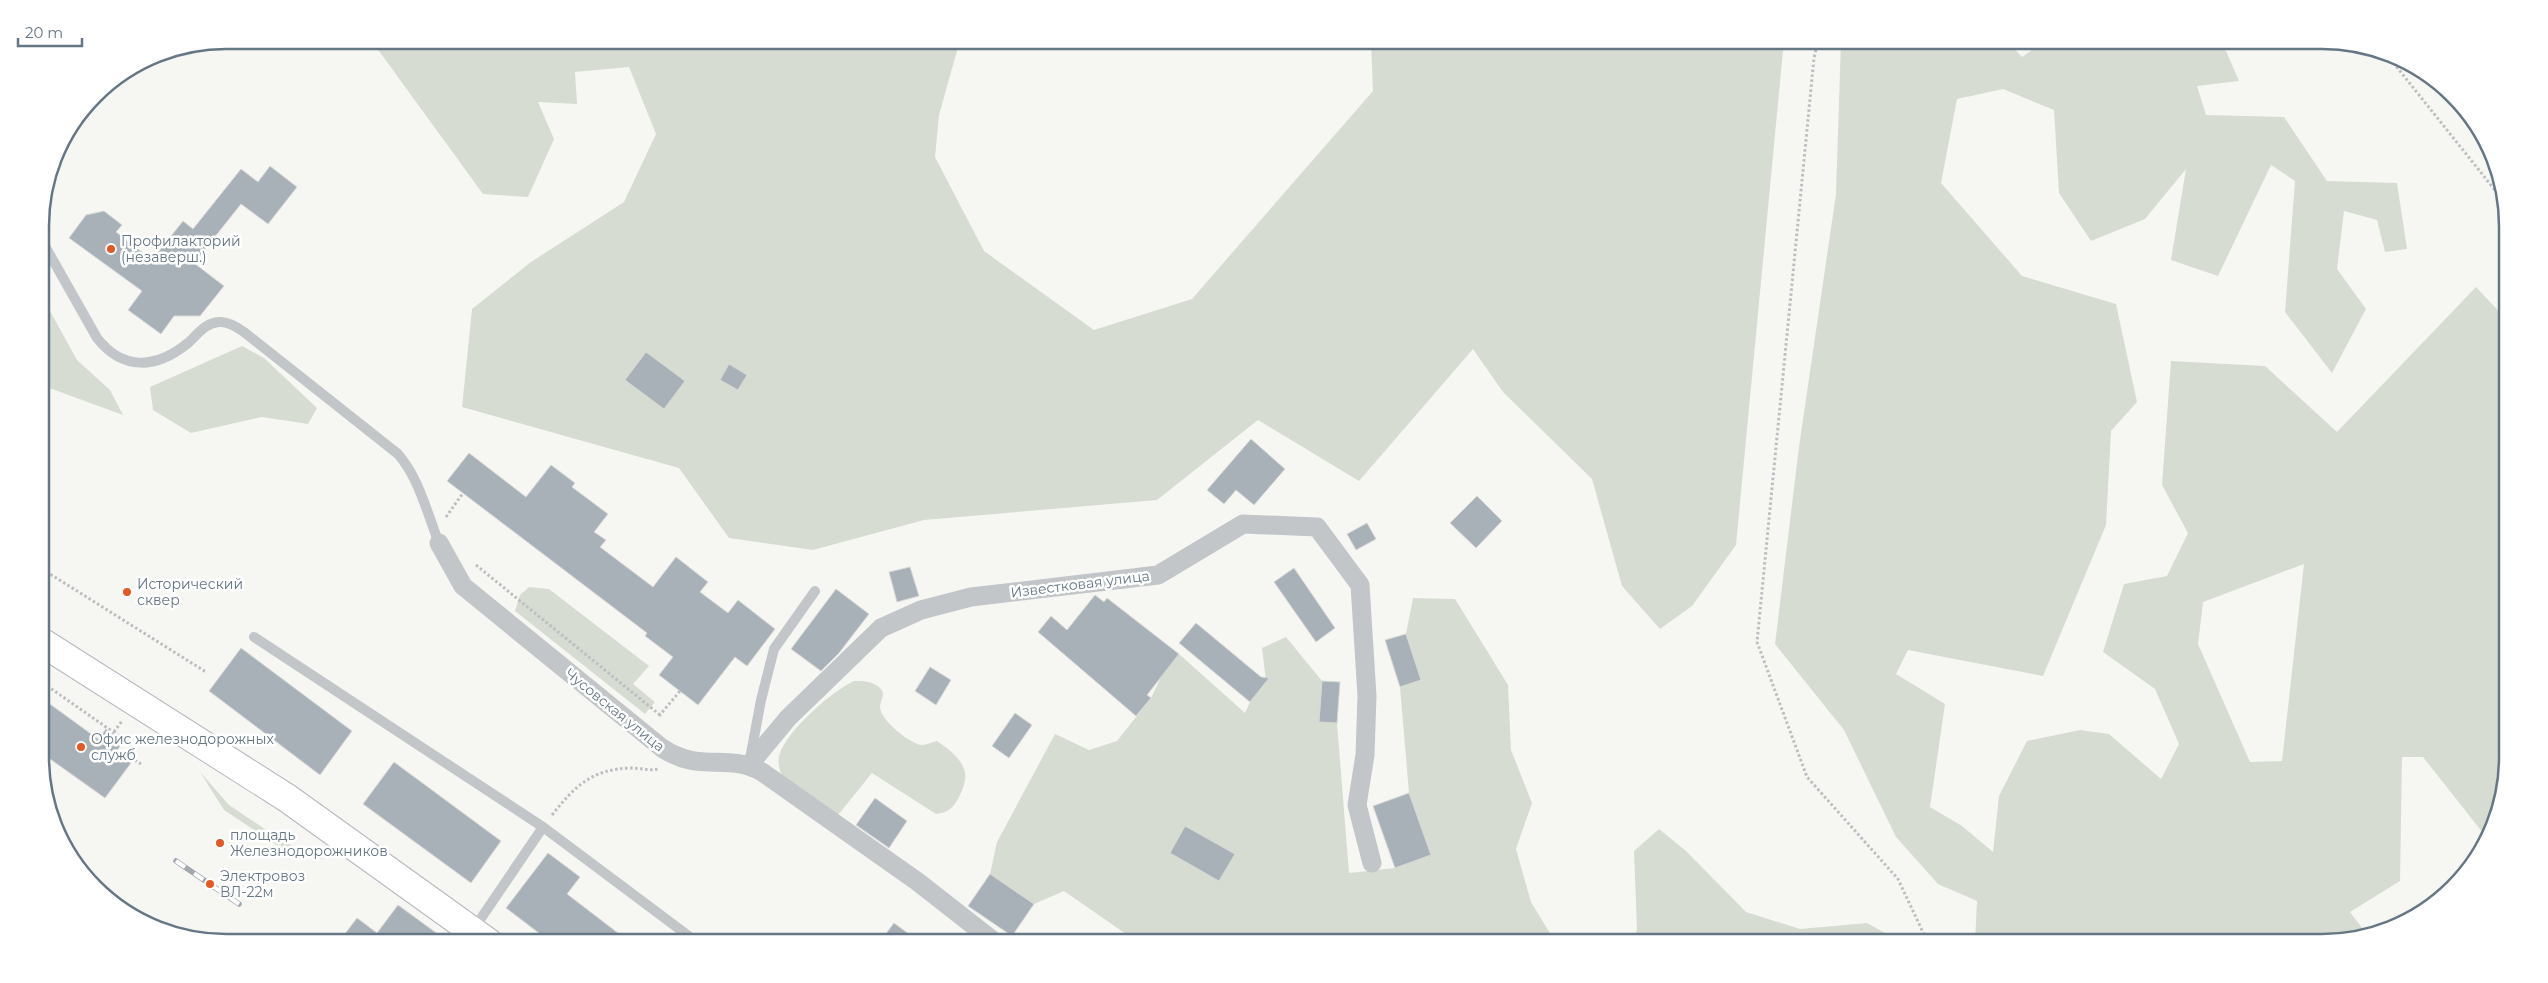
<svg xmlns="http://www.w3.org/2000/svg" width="2548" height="983" viewBox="0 0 2548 983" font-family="Montserrat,sans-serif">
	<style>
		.green { fill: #d6dcd2; fill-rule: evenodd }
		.building { fill: #a8b1b7; stroke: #d8d8d6 }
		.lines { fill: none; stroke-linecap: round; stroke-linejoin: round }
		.secondary-casing { stroke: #b4b9be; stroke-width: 30 }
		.path { stroke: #bcbec1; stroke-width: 3; stroke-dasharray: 2.5 2.5; stroke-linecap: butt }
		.lane { stroke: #c2c6c9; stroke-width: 10 }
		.street { stroke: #c2c6c9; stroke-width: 19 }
		.secondary { stroke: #fff; stroke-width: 28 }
		.rail-casing { stroke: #a2a9af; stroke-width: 5.5 }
		.rail { stroke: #fff; stroke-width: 4; stroke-dasharray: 11; stroke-linecap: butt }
		.poi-dot { fill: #e45926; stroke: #fff; stroke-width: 2 }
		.labels { text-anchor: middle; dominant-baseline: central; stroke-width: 5; stroke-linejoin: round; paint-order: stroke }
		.poi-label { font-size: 14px; fill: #657685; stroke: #fff; text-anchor: start }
		.street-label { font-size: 14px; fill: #657685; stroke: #fff }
		.rim { fill: none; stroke: #657685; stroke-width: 2.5 }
	</style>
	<rect width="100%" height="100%" fill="#f6f7f3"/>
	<path class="green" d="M371,40h589l-21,75 -4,42 49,94 110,79 98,-31 181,-208 -2,-51h413l-48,505 -44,61 -32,23 -38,-43 -30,-107 -89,-87 -30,-43 -114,132 -101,-61 -101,80 -233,20 -111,30 -84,-12 -50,-70 -217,-61 10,-98 59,-47 93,-60 32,-68 -27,-67 -54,5 2,32 -39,-2 16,37 -26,58 -45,-3z
		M1841,40h165l16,17 24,-17h159l21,11 13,30 -42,5 9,29 78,2 43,64 70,2 10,66 -22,3 -8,-32 -33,-9 -7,58 29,40 -34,64 -47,-61 10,-131 -24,-16 -53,111 -47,-16 15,-91 -41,50 -54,22 -32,-48 -5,-83 -51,-21 -46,10 -16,84 81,93 94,28 21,98 -26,29 -5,94 -63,151 -135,-26 -12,24 49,30 -15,103 32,19 31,26 6,-56 28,-55 53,-11 29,4 52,45 18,-35 -24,-55 -52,-37 21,-68 43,-8 21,-43 -26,-48 9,-124 94,5 72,66 139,-145 31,33 1,437 -10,60 -11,21 -64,-81h-21l-2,124 -50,31 18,24 -34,7h-359l2,-42 -39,-17 -42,-47 -52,-107 -69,-86 24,-197 37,-253zM2304,564l-22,197 -32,1 -52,-118 5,-42z
		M41,288l9,23 27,49 33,30 13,25 -82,-30z
		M242,346l22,12 53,50 -9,16 -46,-7 -71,16 -38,-23 -3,-23z
		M529,587l20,2 100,77 -16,18 22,18 -10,12 -130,-103 5,-16z
		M1413,598l42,1 53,86 3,65 21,53 -16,46 15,53 25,41h-417l-75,-52 -30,13 -44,-30 7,-32 58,-108 34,16 28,-9 34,-43 11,-23 17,-21 66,59 5,-11 16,-21 -4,-33 24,-11 36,44 -2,41 17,1 12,150 46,-5 36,-13 -22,-62 -9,-106 21,-7 -15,-46z
		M854,681c9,0 19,0 26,7 6,6 1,11 0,18 -1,13 30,38 42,39 4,0 10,-3 15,-4 10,7 26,18 28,32 2,10 -8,33 -18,38 -3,2 -8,2 -11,3l-64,-41 -34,42 -56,-39c-3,-7 -5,-15 -2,-23 8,-23 52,-62 74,-72z
		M200,772l29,33 55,37 42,18 -45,-12 -57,-38z
		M1659,829l27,22 60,61 54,17 67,-6 36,20h-270l4,-14 -3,-78z"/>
	<path class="building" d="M270,166l27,21 -29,37 -27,-20 -47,59 30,23 -24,30h-26l-13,18 -33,-24 14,-19 -73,-53 17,-23 18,-4 18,14 -6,7 36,28 31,-39 10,8 48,-60 17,13z
		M646,352l39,29 -21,28 -39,-29z
		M729,364l18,11 -9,15 -18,-10z
		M1251,439l34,30 -31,36 -18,-15 -12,14 -17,-14z
		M469,453l57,44 25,-32 24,18 -3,4 36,27 -14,18 12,8 -6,7 53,40 23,-30 32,25 -8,10 28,21 10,-13 37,29 -28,37 -12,-9 -37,48 -39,-30 14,-18 -28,-21 2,-3 -200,-152z
		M1477,496l25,25 -26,27 -26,-25z
		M1367,523l9,16 -20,11 -9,-16z
		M910,567l9,29 -22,6 -8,-30z
		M1294,568l41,60 -19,14 -42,-60z
		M836,589l33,25 -30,39 -18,18 -30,-22z
		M1095,595l9,7 3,-4 72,56 -32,41 4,3 -15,18 -98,-84 13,-16 16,14z
		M1196,623l65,54 8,1 -19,24 -71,-59z
		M1406,634l15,46 -21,7 -15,-47z
		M241,648l111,83 -32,44 -111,-84z
		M930,667l21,13 -15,25 -21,-14z
		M1322,681l18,1 -3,41 -18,-1z
		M43,699l55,40 8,-10 17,13 -7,10 15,11 -26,35 -62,-44z
		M1015,713l17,12 -23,33 -17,-12z
		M394,762l107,79 -30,42 -108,-79z
		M1409,793l22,62 -36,13 -22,-62z
		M875,798l32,23 -18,27 -33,-23z
		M1185,826l50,28 -16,27 -49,-28z
		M548,853l32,24 -13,17 64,49h-79l-46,-35z
		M990,874l44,30 -22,32 -44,-30z
		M398,905l52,38h-112l19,-25 20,15z
		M894,923l27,20h-42z"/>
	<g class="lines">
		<g class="secondary-casing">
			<path id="secondary" d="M43,643l244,155 202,145"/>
		</g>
		<path class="path" d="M1818,40l-4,18 -57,584 50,135 91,102 30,64
			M2384,51l122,153
			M446,517l17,-24
			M476,565l184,150
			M42,569l164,103
			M43,683l93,65 -6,9 11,7
			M659,716l21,-25
			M114,732l8,-11
			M552,815c23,-29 40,-46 79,-47 9,0 18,3 27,1"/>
		<path class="lane" d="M41,239l56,99c26,33 59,31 91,5 10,-9 17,-20 31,-21 9,-1 18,5 25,10l154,122c21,24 29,59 41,89
			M254,637l289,190 155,116
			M750,759l11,-59 13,-51 41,-58
			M473,930l70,-103"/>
		<path class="street" d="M439,543l24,43 199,162c39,26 64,4 100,24l156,110 78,61
			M749,765l39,-47 93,-90 40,-18 50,-13 187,-22 85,-51 74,3 43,58 7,111 -2,59 -8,50 15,58"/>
		<use href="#secondary" class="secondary"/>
		<g class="rail-casing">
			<path id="rail" d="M176,861l63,43"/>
		</g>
		<use href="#rail" class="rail"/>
	</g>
	<g class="poi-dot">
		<circle cx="111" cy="249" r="5"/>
		<circle cx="127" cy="592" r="5"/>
		<circle cx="81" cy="747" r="5"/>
		<circle cx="220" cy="843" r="5"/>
		<circle cx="210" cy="884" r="5"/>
	</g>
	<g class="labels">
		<g class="poi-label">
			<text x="121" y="241">Профилакторий<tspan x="121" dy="16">(незаверш.)</tspan></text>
			<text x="137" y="584">Исторический<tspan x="137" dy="16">сквер</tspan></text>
			<text x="91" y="739">Офис железнодорожных<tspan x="91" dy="16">служб</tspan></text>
			<text x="230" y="835">площадь<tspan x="230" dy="16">Железнодорожников</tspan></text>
			<text x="220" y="876">Электровоз<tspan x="220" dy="16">ВЛ-22м</tspan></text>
		</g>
		<g class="street-label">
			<text transform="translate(1080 584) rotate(-7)">Известковая улица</text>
			<text transform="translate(615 710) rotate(39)">Чусовская улица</text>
		</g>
	</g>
	<path d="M0 0H2548V983H0ZM226 49H2322A177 177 0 0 1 2499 226V757A177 177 0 0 1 2322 934H226A177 177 0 0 1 49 757V226A177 177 0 0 1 226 49Z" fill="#fff" fill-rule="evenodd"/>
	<path class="rim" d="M226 49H2322A177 177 0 0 1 2499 226V757A177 177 0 0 1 2322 934H226A177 177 0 0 1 49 757V226A177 177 0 0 1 226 49Z"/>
	<path d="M18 38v8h64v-8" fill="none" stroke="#657685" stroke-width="2.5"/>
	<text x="25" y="38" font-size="15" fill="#657685" stroke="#ffffff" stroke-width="4" paint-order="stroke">20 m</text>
</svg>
